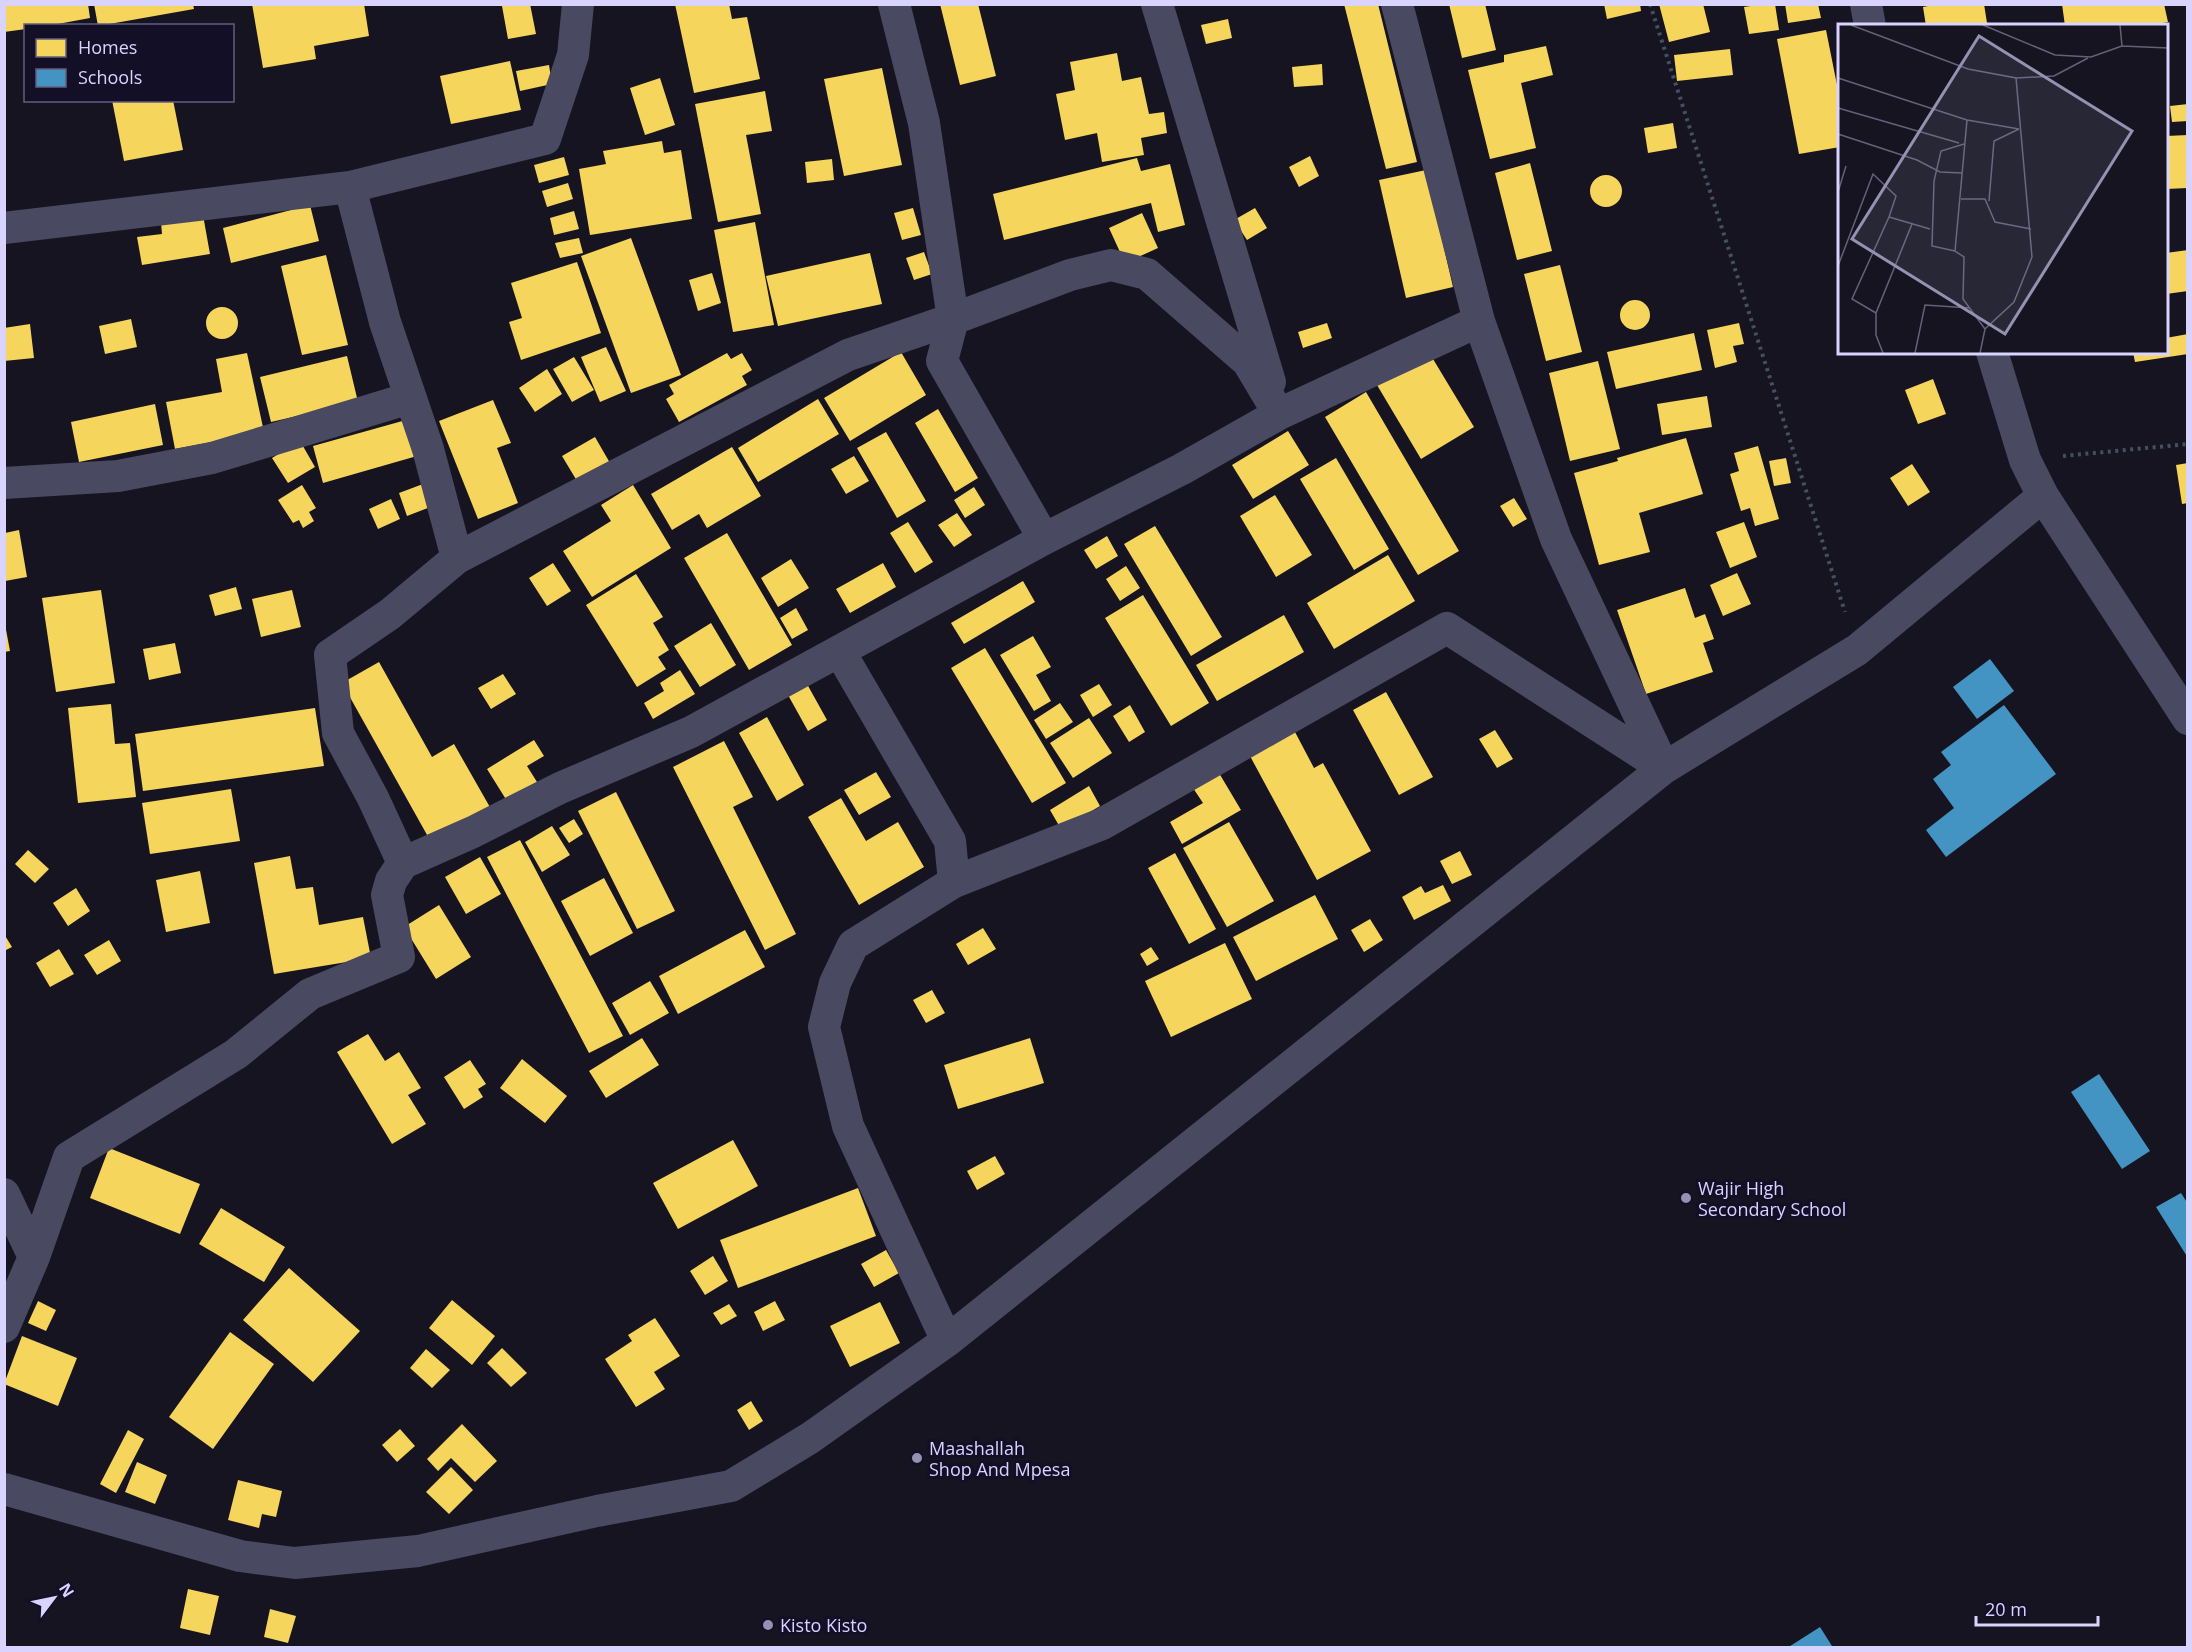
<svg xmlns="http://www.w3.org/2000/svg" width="2192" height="1652" viewBox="0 0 2192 1652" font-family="'Open Sans',sans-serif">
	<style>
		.homes { fill: #f6d55c }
		.schools { fill: #4393c3 }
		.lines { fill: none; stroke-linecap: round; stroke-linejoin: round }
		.path { stroke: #44505f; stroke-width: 4; stroke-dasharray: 3 4.5; stroke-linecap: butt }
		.minor { stroke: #4a4962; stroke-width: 32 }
		.poi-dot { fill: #9591b1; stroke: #130f26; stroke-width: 2 }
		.labels { text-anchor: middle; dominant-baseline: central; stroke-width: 6; stroke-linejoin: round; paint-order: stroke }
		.poi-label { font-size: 18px; fill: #d9d4ff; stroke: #130f26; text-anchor: start }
		.inset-road { fill: none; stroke: #64617a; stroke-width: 1.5 }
		.view { fill: #9591b1; fill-opacity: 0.15; stroke: #9591b1; stroke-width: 3 }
		.inset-edge { fill: none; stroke: #d9d4ff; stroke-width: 3 }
	</style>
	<rect width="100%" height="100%" fill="#161421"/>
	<path class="homes" d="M4,4h84l2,14 -43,8h-21v3l-22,3z
		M94,4h99l1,5 -96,17z
		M252,4h112l5,32 -55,10 2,13 -53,9z
		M507,4h23l6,30 -28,5 -6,-33z
		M675,4h54l3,15 15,-2 13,62 -66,14z
		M940,4h38l18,72 -36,9z
		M1344,4h34l39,158 -31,7z
		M1449,4h36l11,46 -34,8z
		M1604,4h36l1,7 -34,8z
		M1659,4h44l7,28 -41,10z
		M1764,4h11l4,26 -30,4 -5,-27z
		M1785,4h33l3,14 -33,5z
		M1938,4h46l3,19 -19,3h-42l-3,-19z
		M2062,4h102l4,18 -20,4h-83z
		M1228,19l4,19 -26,6 -5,-19z
		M1826,30l14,70v47l-41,7 -22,-115z
		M1546,46l7,29 -32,8 15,65 -46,11 -22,-89 36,-8v-7z
		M1730,49l3,26 -56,6 -3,-26z
		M1117,53l5,28 19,-4 8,37 15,-2 3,21 -26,5 3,17 -42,7 -5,-29 -32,7 -9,-46 19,-4 -5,-28z
		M510,61l11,49 -70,14 -11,-48z
		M1322,64l1,21 -29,2 -2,-20z
		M549,65l3,19 -32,7 -4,-20z
		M882,68l20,97 -58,11 -20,-97z
		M660,78l15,47 -30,10 -15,-47z
		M765,91l7,40 -26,4 15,79 -43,8 -23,-118z
		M112,100h61l10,50 -59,11z
		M2188,104v17l-16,1 -2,-16z
		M1673,123l4,25 -29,5 -4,-25z
		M2188,135v53l-22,1v-53z
		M662,141l2,12 17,-3 11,69 -102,16 -11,-66 27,-5 -3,-13z
		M1310,156l9,20 -20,11 -10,-20z
		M564,157l5,18 -30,8 -5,-18z
		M1137,158l4,13 29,-7 15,61 -27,7 -7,-29 -147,37 -11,-46z
		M832,159l2,21 -27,3 -2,-21z
		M1530,163l22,88 -35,9 -22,-87z
		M1426,170l27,117 -47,11 -27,-118z
		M1590 191a16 16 0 1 1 32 0a16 16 0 1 1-32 0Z
		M568,183l5,16 -26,8 -5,-16z
		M310,205l9,36 -88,22 -8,-35z
		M913,208l8,27 -19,5 -8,-27z
		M1255,208l12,20 -20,12 -13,-20z
		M574,211l5,18 -25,6 -4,-17z
		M1142,213l16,35 -33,15 -16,-35z
		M203,215l7,39 -68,11 -5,-28 25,-3 -1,-12z
		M755,222l19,103 -41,7 -19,-102z
		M579,238l4,15 -23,5 -5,-15z
		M631,238l50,137 -50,18 -50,-137z
		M2188,250v41l-22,3v-41z
		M924,252l8,22 -18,6 -8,-22z
		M870,253l12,51 -104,22 -12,-50z
		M326,255l22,90 -46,10 -21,-89z
		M577,262l24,71 -80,27 -12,-38 13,-4 -11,-35z
		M1560,265l22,87 -36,9 -22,-87z
		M712,273l9,30 -23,8 -9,-31z
		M1620 315a15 15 0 1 1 30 0a15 15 0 1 1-30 0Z
		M206 323a16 16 0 1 1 32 0a16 16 0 1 1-32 0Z
		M131,319l6,28 -32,7 -6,-28z
		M1327,323l5,15 -29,10 -5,-16z
		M1739,323l5,21 -11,2 4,16 -22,6 -8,-38z
		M30,324l4,34 -30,3v-33z
		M1694,333l8,37 -86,19 -9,-37z
		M2188,334v20l-53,8 -2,-10h33v-14z
		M606,347l20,44 -26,11 -19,-45z
		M901,352l25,43 -76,46 -26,-43z
		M247,353l17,79 -89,17 -9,-47 56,-10 -6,-33z
		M727,353l4,6 11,-6 10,17 -10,6 5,9 -68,37 -13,-23 8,-5 -5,-9z
		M1430,354l44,73 -53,32 -44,-74z
		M347,356l11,46 -87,20 -11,-45z
		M574,357l20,33 -22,12 -19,-33z
		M1598,361l22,88 -50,12 -21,-88z
		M547,369l15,25 -27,18 -16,-24z
		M1933,379l13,35 -28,10 -13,-34z
		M1366,392l93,159 -41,24 -93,-158z
		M1707,396l5,31 -50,8 -5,-31z
		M818,399l21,35 -81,48 -20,-34z
		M493,400l18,43 -14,5 21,55 -40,16 -39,-98z
		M155,404l8,41 -84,17 -8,-40z
		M938,409l40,69 -23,14 -40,-69z
		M406,420l11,36 -94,27 -10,-37z
		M1288,431l21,34 -56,34 -21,-34z
		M886,432l40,69 -29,17 -40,-70z
		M595,437l15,26 -33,18 -15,-25z
		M1686,438l17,56 -64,19 11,39 -51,13 -25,-92 44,-12 -1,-3z
		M300,441l15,26 -27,16 -16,-25z
		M1758,446l21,73 -24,7 -5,-18 -9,3 -11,-37 9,-3 -5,-18z
		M732,447l29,49 -54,32 -8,-14 -27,16 -21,-36z
		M854,456l15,25 -23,13 -15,-25z
		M1336,458l53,91 -35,21 -54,-91z
		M1786,458l5,25 -17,3 -5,-25z
		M2188,463v40l-6,1 -6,-39z
		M1912,464l18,28 -22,14 -18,-28z
		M423,484l10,22 -26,10 -8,-23z
		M302,485l14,23 -7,4 5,9 -11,7 -4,-8 -6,3 -15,-23z
		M633,485l38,63 -79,49 -29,-46 48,-30 -10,-16z
		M974,487l11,18 -20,13 -11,-18z
		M1275,495l37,60 -36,22 -36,-61z
		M1514,498l13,21 -14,8 -13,-21z
		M391,499l9,20 -22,10 -9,-20z
		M957,513l15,22 -18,12 -16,-22z
		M908,522l25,40 -18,11 -25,-40z
		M1744,522l13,35 -27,11 -14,-36z
		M1155,526l67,111 -31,19 -67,-112z
		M19,530l8,47 -22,4v-48z
		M727,533l65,112 -43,25 -65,-112z
		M1107,536l11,20 -22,13 -12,-19z
		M1388,555l27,46 -81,48 -27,-46z
		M791,559l18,29 -31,19 -17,-29z
		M553,563l18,28 -24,15 -18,-28z
		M883,563l13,24 -46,26 -14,-24z
		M1126,566l14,22 -20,13 -14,-22z
		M1737,573l14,31 -28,12 -13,-31z
		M636,574l27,43 -10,6 16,27 -11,7 8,12 -29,18 -51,-82z
		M1023,581l12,21 -71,42 -13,-21z
		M236,587l6,22 -27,7 -6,-21z
		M1685,588l10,30 10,-4 9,25 -11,4 10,29 -67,22 -29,-84z
		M101,590l14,93 -59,9 -14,-94z
		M292,590l9,37 -40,10 -9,-38z
		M1143,595l66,108 -38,23 -66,-108z
		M796,608l12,22 -16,9 -12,-21z
		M1284,615l20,37 -87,49 -21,-36z
		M4,619l6,32 -6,1z
		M711,623l25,42 -36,22 -26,-41z
		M1033,636l18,31 -15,8 15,26 -17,10 -34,-56z
		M175,643l6,30 -32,7 -6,-31z
		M985,648l81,135 -34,20 -81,-135z
		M379,662l53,95 22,-13 37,65 -60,33 -89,-159z
		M680,670l15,24 -42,25 -9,-16 20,-12 -4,-8z
		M503,674l13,20 -25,15 -13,-21z
		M807,684l20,36 -19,11 -20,-36z
		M1099,684l13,21 -19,12 -13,-22z
		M1386,692l47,85 -34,18 -46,-85z
		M1060,703l13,19 -27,17 -12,-19z
		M111,704l4,40 15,-1 6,54 -58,6 -10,-95z
		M1130,705l15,27 -16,10 -16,-26z
		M315,708l9,58 -181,25 -8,-57z
		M767,717l37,68 -27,16 -38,-68z
		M1089,718l23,35 -39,25 -23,-35z
		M1495,730l18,29 -16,9 -18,-29z
		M1295,732l19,36 9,-5 48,88 -54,29 -67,-124z
		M534,740l10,16 -17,10 10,16 -30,19 -20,-32z
		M724,741l29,56 -20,10 63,127 -31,16 -92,-183z
		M876,772l15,25 -32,18 -15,-25z
		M1219,773l22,37 -59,34 -12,-22 33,-19 -10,-15z
		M1089,786l11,20 -39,23 -11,-19z
		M231,789l9,52 -90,13 -8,-51z
		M616,792l59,119 -38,18 -59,-118z
		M841,798l25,43 32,-19 26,45 -65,38 -51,-88z
		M574,819l9,15 -14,9 -10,-15z
		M1229,822l45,79 -47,26 -44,-79z
		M552,826l18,29 -28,17 -17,-30z
		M520,840l103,196 -34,17 -102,-196z
		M28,850l21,19 -14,14 -20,-19z
		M1460,851l12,24 -20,9 -12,-23z
		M1175,853l41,76 -27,15 -41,-76z
		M290,856l6,33 17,-2 6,38 44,-8 8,41 -97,16 -20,-111z
		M480,857l21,37 -35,20 -21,-37z
		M200,871l10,52 -44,9 -10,-52z
		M604,878l29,55 -43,23 -29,-55z
		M1443,885l8,16 -37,19 -12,-23 19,-11 4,7z
		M76,888l14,23 -22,15 -15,-23z
		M1315,895l23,44 -82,42 -23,-44z
		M439,905l32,52 -35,22 -32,-52z
		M1370,919l13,21 -19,12 -13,-22z
		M983,928l13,21 -28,16 -12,-21z
		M745,930l20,37 -87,47 -19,-38z
		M4,934l8,13 -8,4z
		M109,940l12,21 -24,14 -13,-20z
		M1225,943l27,56 -81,38 -26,-56z
		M1151,947l8,12 -12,7 -7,-12z
		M59,949l15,25 -24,13 -14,-24z
		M650,981l19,32 -39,22 -18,-32z
		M932,990l13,23 -19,10 -13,-23z
		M368,1034l17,27 14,-9 22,36 -13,7 18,29 -34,20 -55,-92z
		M642,1038l17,27 -53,33 -17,-27z
		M1030,1038l14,45 -86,26 -14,-44z
		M522,1059l45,37 -22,27 -45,-35z
		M470,1060l16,24 -8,5 5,8 -19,12 -20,-32z
		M733,1140l25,46 -80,43 -25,-46z
		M109,1148l91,36 -20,50 -90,-36z
		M995,1156l10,18 -28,16 -10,-19z
		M858,1188l18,48 -138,52 -18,-48z
		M221,1208l64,39 -21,35 -65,-38z
		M886,1250l13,23 -25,14 -13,-23z
		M713,1256l15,25 -23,14 -15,-24z
		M289,1268l71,63 -47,51 -70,-62z
		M452,1300l43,36 -23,29 -43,-37z
		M38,1301l18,9 -10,21 -18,-8z
		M775,1301l10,19 -22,11 -9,-19z
		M880,1302l20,41 -50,24 -20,-41z
		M729,1304l8,12 -16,9 -8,-12z
		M655,1318l25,38 -26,16 11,17 -29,18 -31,-48 27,-18 -4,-6z
		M230,1332l44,32 -61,85 -44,-32z
		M22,1336l55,22 -19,48 -54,-22z
		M502,1348l25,25 -16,14 -24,-24z
		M426,1349l24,21 -18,18 -22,-20z
		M751,1401l12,20 -14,9 -12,-20z
		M462,1424l35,37 -22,21 -24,-24 -13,13 -11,-12z
		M400,1429l15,17 -18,16 -15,-17z
		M128,1430l16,9 -28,54 -16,-9z
		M137,1462l30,13 -12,29 -30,-12z
		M451,1467l22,23 -24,24 -23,-22z
		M238,1480l44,11 -6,26 -14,-3 -3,14 -31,-8z
		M188,1589l31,7 -9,39 -30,-7z
		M270,1609l26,7 -8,27 -24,-6z"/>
	<path class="schools" d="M1990,659l24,32 -37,28 -24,-32z
		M2004,705l52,69 -110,83 -20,-27 28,-22 -21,-29 18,-14 -10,-13z
		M2099,1074l51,77 -28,18 -51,-77z
		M2181,1193l7,11v54l-32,-51z
		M1820,1627l12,19 -2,2h-43z"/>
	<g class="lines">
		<path class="path" d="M1650,4l195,608
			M2063,456l125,-12"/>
		<path class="minor" d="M894,4l30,119 29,196 -11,42 102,178
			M1157,4l113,378
			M1397,4l82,317 77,218 108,229
			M1866,4l4,22
			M4,228l346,-41
			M4,483l114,-7 94,-18 198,-60
			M2043,496l145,223
			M457,558l-29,-109 -43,-127 -35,-135 195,-48 28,-84 5,-51
			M840,652l110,189 4,41 -101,63 -18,38 -11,44 24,99 99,215
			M403,863l-30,-65 -35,-65 -8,-78 60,-41 67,-56 391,-203 105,-36 117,-44 41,-10 36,9 101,88 31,52
			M954,882l148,-58 345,-196 217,140
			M4,1194l30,63
			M4,1327l30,-70 35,-100 167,-103 74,-60 89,-37 -12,-62 4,-14 12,-18 70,-31 87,-44 131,-56 353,-193 138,-70 97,-55 200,-93
			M4,1489l236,67 55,7 123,-12 179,-40 134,-25 79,-48 137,-97 717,-573 193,-118 186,-154 -18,-36 -33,-108"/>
	</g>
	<g class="poi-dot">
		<circle cx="1686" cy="1198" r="6"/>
		<circle cx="917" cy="1458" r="6"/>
		<circle cx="768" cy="1625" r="6"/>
	</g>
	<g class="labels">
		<g class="poi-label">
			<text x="1698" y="1188">Wajir High<tspan x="1698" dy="21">Secondary School</tspan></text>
			<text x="929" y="1448">Maashallah<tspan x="929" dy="21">Shop And Mpesa</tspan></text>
			<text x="780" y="1625">Kisto Kisto</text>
		</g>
	</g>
	<g transform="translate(1838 24)">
		<rect width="330" height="330" fill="#161421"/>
		<path class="inset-road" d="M13,1l117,44 48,9 16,179 -18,45 -29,27 -5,24M145,1l72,30 36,2 31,-11 -2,-21M284,22l46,2M0,54l129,42 52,9M178,54l38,-2 34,-18M0,84l121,35M129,96l-12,131 9,6 -1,42 22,30M0,110l79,26 23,12 22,1M0,168l8,-26M123,175h24l10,23 36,7M151,177l5,-60 25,-12M117,227l-23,-5 2,-65 7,-30 23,-7M0,242l35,-92 23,22 -7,21 41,12M38,289l-24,-14 37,-82M45,329l-7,-18v-22l36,-89M77,329l10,-48 45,3"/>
		<path class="view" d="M141,12l153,95 -127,203 -153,-95z"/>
		<rect width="330" height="330" class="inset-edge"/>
	</g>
	<rect width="2192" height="1652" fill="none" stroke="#d9d4ff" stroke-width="12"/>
	<rect x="24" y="24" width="210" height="78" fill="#130f26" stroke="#625e7d" stroke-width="1.5"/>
	<rect x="36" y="39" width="30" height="18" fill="#f6d55c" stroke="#625e7d" stroke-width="1.5"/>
	<text x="78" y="54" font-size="18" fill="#d9d4ff">Homes</text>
	<rect x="36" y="69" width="30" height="18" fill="#4393c3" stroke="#625e7d" stroke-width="1.5"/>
	<text x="78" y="84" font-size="18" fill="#d9d4ff">Schools</text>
	<g transform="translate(54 1598) rotate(58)" stroke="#130f26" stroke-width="4.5" paint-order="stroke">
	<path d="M0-4.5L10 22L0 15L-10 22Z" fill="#d9d4ff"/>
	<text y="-9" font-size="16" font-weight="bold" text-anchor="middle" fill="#d9d4ff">N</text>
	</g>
	<path d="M1976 1616v9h122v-9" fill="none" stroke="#d9d4ff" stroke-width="3"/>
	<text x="1985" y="1616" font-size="18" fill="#d9d4ff" stroke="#130f26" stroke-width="4.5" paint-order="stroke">20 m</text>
</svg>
